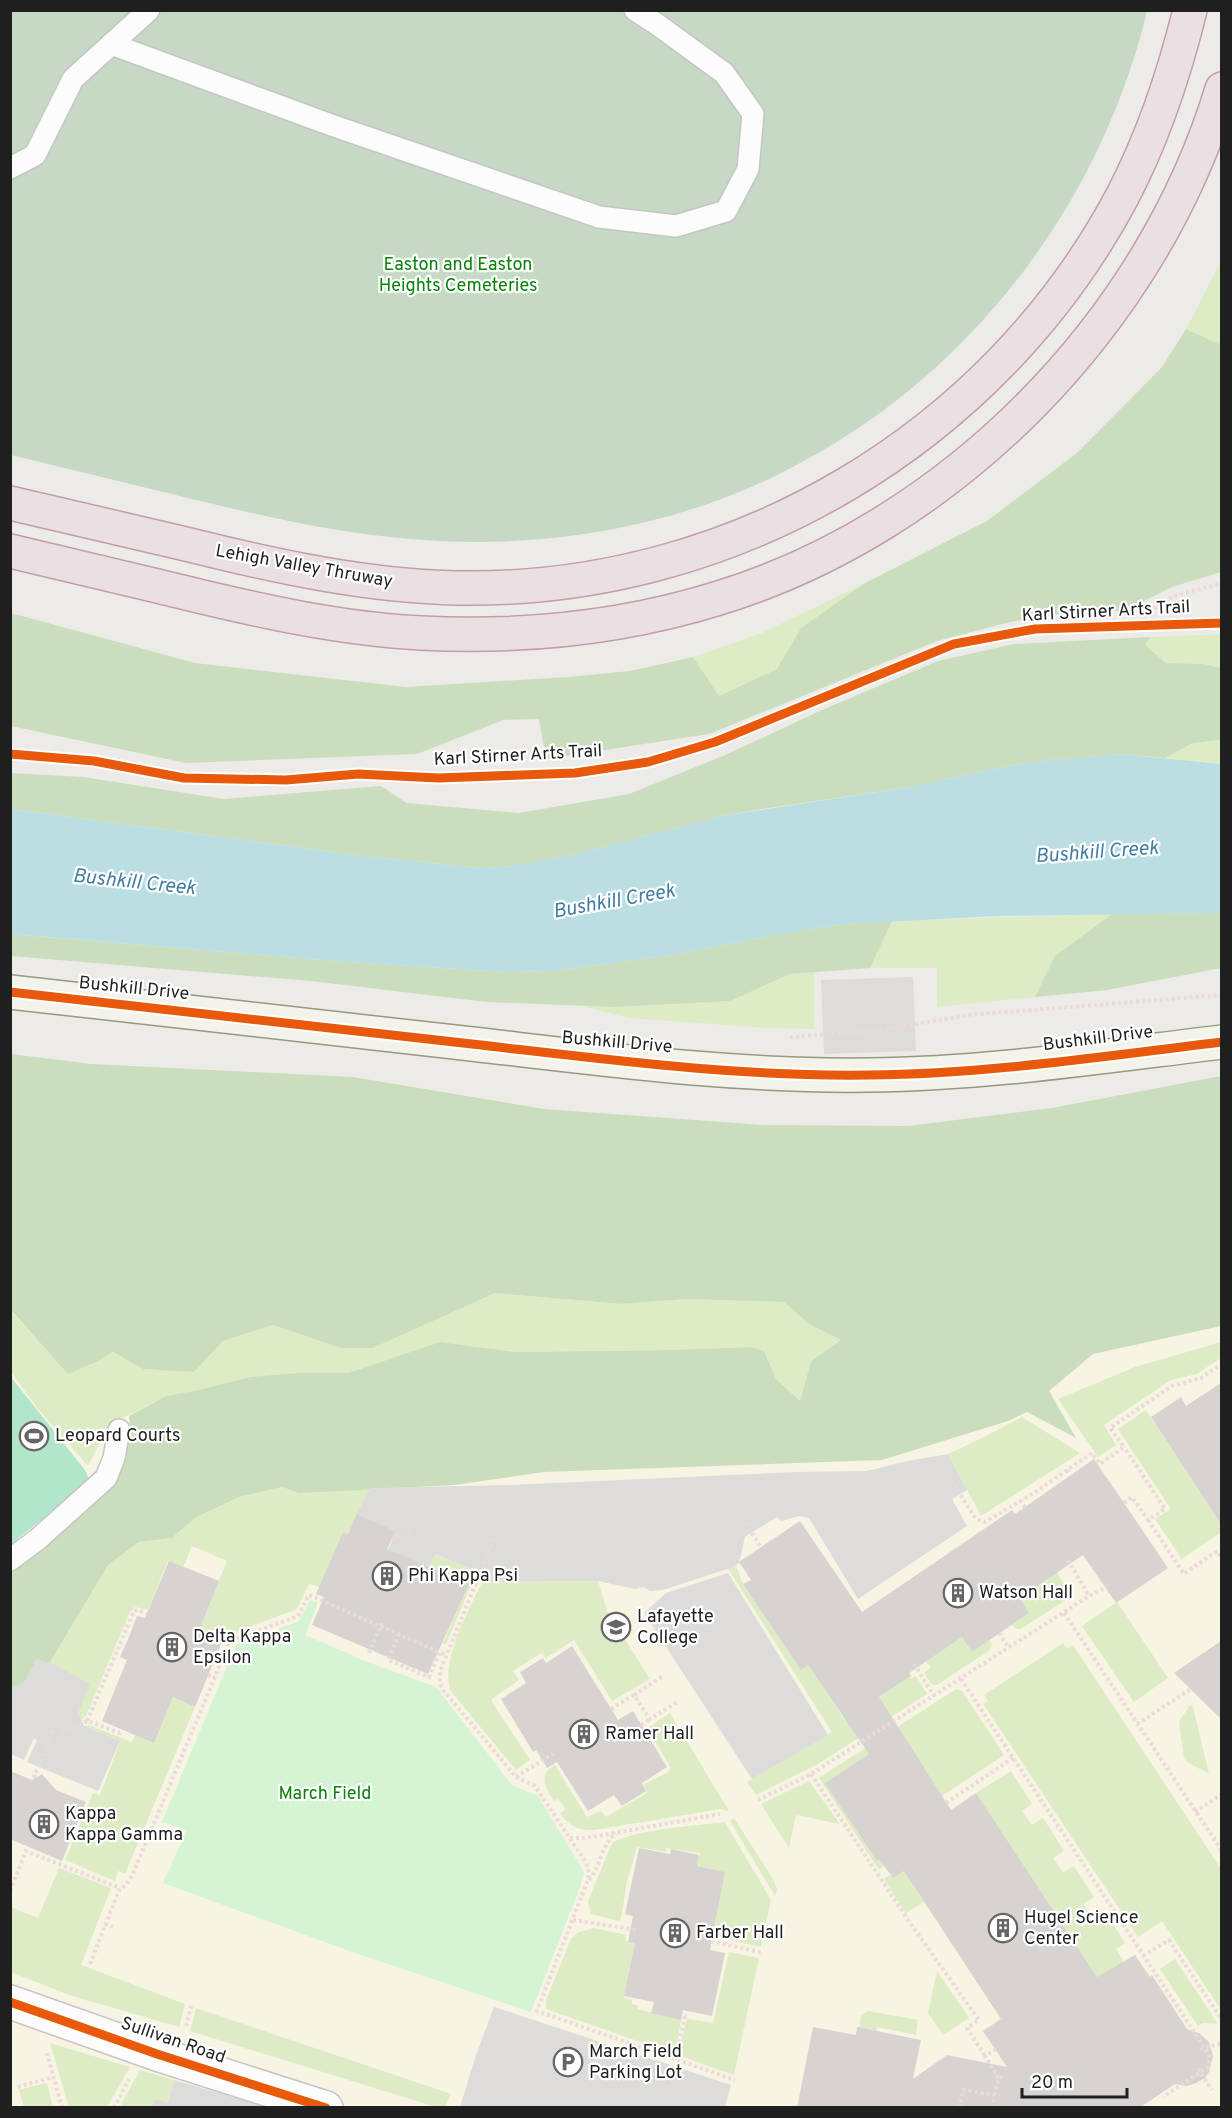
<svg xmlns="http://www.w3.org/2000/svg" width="1232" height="2118" viewBox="0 0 1232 2118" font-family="Overpass,sans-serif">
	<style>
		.education { fill: #f7f4e3 }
		.grass { fill: #ddecc5 }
		.forest { fill: #caddbc }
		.cemetery { fill: #c5d9c4 }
		.park { fill: #d5f4d3 }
		.pitch { fill: #b1e6cb }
		.parking { fill: #dddcdb }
		.water { fill: #badee2 }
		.building { fill: #d6d3d0 }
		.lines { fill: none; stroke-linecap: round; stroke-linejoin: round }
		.lane-casing { stroke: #c6c5c4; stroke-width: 24 }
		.street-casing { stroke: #c6c5c4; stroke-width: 36 }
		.secondary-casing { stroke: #98977f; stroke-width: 36 }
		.highway-casing { stroke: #c49dad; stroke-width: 36 }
		.path { stroke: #ecd9d9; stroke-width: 4; stroke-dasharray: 3 3; stroke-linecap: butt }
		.lane { stroke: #fcfcfc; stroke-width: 21 }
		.street { stroke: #fcfcfc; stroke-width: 33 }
		.secondary { stroke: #f4f3eb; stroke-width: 33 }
		.highway { stroke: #eadfe2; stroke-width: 33 }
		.cycleway-casing { stroke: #fff; stroke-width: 13 }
		.cycleway { stroke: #e8590c; stroke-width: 9 }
		.labels { text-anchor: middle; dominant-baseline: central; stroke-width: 4.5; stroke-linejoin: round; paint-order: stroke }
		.park-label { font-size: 18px; fill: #098208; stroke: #fff }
		.street-label { font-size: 18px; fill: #1f1f1f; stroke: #fff }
		.poi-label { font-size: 18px; fill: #1f1f1f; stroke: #fff; text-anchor: start }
		.water-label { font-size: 20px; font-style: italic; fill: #427ca3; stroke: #fff }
	</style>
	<rect width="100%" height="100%" fill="#edebe8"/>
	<path class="education" d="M11,1080l752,67 458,-47v1007l-1210,1z"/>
	<path class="grass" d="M1221,261v84l-35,-16z
		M865,583l-64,45 -24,41 -58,27 -26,-39 69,-24z
		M1221,634v34l-17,-4 -38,-1 -21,-18 5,-8z
		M1221,740v24l-56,-6 28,-15z
		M1112,914l-57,42 -20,41 -98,10v-39h-67l22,-47z
		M814,972v57l-48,-1 -137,-10 -47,-12 32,1 116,-6 60,-27z
		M495,1293l126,11 66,-5 97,3 25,22 32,16 -30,21 -11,40 -24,-22 -12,-28 -12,-4 -81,3 -156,2 -75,-10 -92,31h-50l-132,23 -43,22 -16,12 -19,36 -50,-57 -27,-37 -1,-62 58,63 28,-11 17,-10 30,17 51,3 29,-31 50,-16 67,23h33z
		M1221,1342v16l-24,16 -26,6 -67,45 12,20 -18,12 -40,-58 77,-32z
		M1146,1410l75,114v8l-39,27 -27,-40 16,-10 -53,-80z
		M1022,1417l58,36 -99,63 -33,-62 36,-17z
		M282,1487l17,6 71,-5 -22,46 -5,-2 -23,55 -11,-3 -12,25 -74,28 -23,-9 27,-67 -35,-15 -9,21 -15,-6 -20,49 -13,-3 -5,5 -44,104 -5,4 -31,-58 58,-97 31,-23 33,-4 23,-20 44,-21z
		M435,1554l40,16v6l-29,68h-3l25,-59 -39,-18z
		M736,1566l7,18 58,85 7,-4 37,55 66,-44v3l5,-3 11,18 -109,70 -62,31 -9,-13 85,-50 -103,-162z
		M1057,1573l12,18v7l-48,31h-5l-4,-4 17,-12 -9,-15z
		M485,1576l4,6 109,-1 9,30 43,68 -38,22 -38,-61 -28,18 -5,-5 -28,18 6,9 -27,19v3l38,58 -14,10 -66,-80c-9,-34 21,-83 35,-114z
		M1117,1602l51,76 -34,24 -52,-76z
		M962,1637l10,15 17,-12 3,4 -2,6 -53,35 -6,-1 -7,-12 7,-4 -5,-7z
		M1063,1643l4,6 6,-4 148,224v141l-59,-89 -24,16 -155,-233 5,-3 -4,-6z
		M956,1689l6,2 42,64 -62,41 -41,-63 -75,49 51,78 3,-1 4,7 -5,4 -60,-92z
		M173,1697l22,10 -70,167 -7,-3 -3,10 -50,-21 28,-67 7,2 20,-53 -36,-16 5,-1 43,17 3,-7 19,8z
		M1190,1705l3,2 16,67 -22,-12 -3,-4 -5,-36z
		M670,1713l59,98 -8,-2 -127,21c-15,1 -24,-4 -34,-16l6,-5 -8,-10 -4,2c-8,-13 -17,-26 1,-36l32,52 14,-6 5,6 41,-24 -3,-9 23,-11 4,-5 -24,-40z
		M1011,1771l21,33 -10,7 10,14 11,-7 21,33 -11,7 10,14 11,-6 20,31 -11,7 10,15 12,-8 20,32 -9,6 8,13 -14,35 -134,-204z
		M809,1781l31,43 -44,-9 -7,33 -28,-44z
		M734,1818l39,61 4,10 -2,7 -45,-75z
		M725,1822l46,78 -10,47 -48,-11 12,-64 -28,-6 3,-13 -34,-5v4l-29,-5 -10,35 -6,37 -2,2 -28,-7 -3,-13 24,-58c24,-14 84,-17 113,-21z
		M59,1868l52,20 -30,77 104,39 -6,23 -110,-32 -58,-23v-65l27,11z
		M904,1871l20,31 -18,11 -22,-34 6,-4 3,3z
		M594,1928l32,7 -1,6 10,2 -11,55 8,2v4l6,2v3l43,11 -4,24 -4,7 -4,1 -123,-43v-9l25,-61 8,-7z
		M729,1952l30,6 -25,117 -51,-18 -3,-8 7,-30 26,4z
		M1175,1959l43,65 -15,-1 -5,3 -38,-57z
		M937,1971l32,47 -26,17 -15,-22z
		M196,2008l255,86 -6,13h-9l-246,-76z
		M868,2011l50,9 -2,15 -39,-8 -1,4 -17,-3 2,-13z
		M50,2043l80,24 -23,40h-38z
		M140,2070l34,10 -6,23 -13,-5 -3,9 -33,1z
		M45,2083l2,1 6,23h-29l-5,-17z"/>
	<path class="forest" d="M1186,329l35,16v227l-49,15 -34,17 -18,7 -48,1 -62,10 -73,19 -228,93 -163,25 -7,-40 -36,1 -86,34 -231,9 -175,-37v-113l184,50 211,24 162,-10 62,-6 63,-14 26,39 58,-27 24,-41 64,-45 122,-62 90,-68 85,-86z
		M1150,637l-5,8 21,18 38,1 17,4v72l-28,3 -28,15 -43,-4 -72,6 -42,6 -98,21 -141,21 -47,8 -146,38 -63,12 -33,2 -125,-13 -344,-46 -1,-36 73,4 141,22 157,-13 26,17 112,10 110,-19 94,-38 99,-46 116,-49 76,-17z
		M1221,913v55l-114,22 -72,7 20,-41 57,-42z
		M892,921l-22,47 -80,6 -60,27 -116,6 -127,-5 -176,-21 -300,-25 -1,-22 336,28 158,10 51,-1 117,-16 120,-23 53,-8z
		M11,1054l80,10 262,13 191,32 219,16 145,1 144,-18 169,-32v250l-128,28 -44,37 27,47 -49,-26 -19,9 -126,39 -338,12 -90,13 -155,8 -17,-6 -43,10 -44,21 -23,20 -33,4 -31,23 -58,97h-7l-6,-3 -12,23 -14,7v-118l81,-69 32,-37 6,-39 -1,-10 37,-20 33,-6 51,-13 48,-4h50l92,-31 75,10 156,-2 81,-3 12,4 12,28 24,22 11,-40 30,-21 -32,-16 -25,-22 -97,-3 -66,5 -126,-11 -122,55h-33l-67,-23 -50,16 -29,31 -51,-3 -30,-17 -17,10 -28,12 -57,-64z"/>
	<path class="cemetery" d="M11,11h1136c-47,196 -180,369 -362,460 -109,56 -240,78 -362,69 -79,-5 -157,-23 -235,-42 -59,-14 -118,-29 -177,-43z"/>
	<path class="park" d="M310,1600l8,3 -13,32 60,26 71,26 76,98 26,11 42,69 4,7 -5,18 -48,122 -176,-59 -192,-70 24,-53 -25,-8 74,-177 63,-24z"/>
	<path class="pitch" d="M10,1376l75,94 5,11 -79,63z"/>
	<path class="parking" d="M913,977l3,74 -92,3 -3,-74z
		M948,1454l19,36 -15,9 15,27 -109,73 -49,-81 -10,-2 -18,5 -4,-4 -32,20 -6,26 -10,7 -2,-1 -64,21 -13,1 -6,-4 -9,2 -37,-8 -109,1 -5,-8 -4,-2 -45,-18 -6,13 -41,-17 8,-19 -39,-17 13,-26 140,-3 286,-13 71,-1 40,-10z
		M728,1573l100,162 -76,44 -108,-166 22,-20z
		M37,1659l6,3h7l40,22 -12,29 6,13 36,15 -22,50 -71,-29 10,-22 -3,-2 -10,22 -13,-6v-65l14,-7z
		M494,2007l237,78 -6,22h-265l16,-52z
		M174,2080l93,27h-115l3,-9 13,5z"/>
	<path class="water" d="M1122,754l99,10v149l-222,3 -154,8 -53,8 -120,23 -117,16 -51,1 -158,-10 -335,-28v-125l344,46 125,13 33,-2 63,-12 146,-38 188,-29 98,-21 42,-6z"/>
	<path class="building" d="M1221,1383v141l-70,-107 30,-20 5,9z
		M1094,1459l74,109 -52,35 -33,-48 -63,43 9,15 -57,39 -10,-15 -53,36 2,3 -32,21 72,113 25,-17 121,184 38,-22 15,22 2,-2 35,54 12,4 10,9 4,14 -4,16 -4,6 -9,5 -9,3 -12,-2 -36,24h-342l16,-81 43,8 1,-8 64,13 -8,39 34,-24 60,12 -24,-36 18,-12 -97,-148 -11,7 -14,-19 -2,2 -52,-78 44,-29 -61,-89 -7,5 -58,-86 8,-4 -12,-18 61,-41 62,91 150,-102 3,4z
		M357,1514l39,17 -9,18 82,35 -41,90 -116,-49 12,-28 -8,-3 27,-62 5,2z
		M169,1561l50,20 -21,52 26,4 -29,70 -22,-10 -19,46 -52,-22 25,-61 -7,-3 9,-20 8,-21 8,2z
		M1221,1641v78l-47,-46z
		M572,1646l46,74 15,-9 34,56 -25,16 4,8 -24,15 -8,-11 -26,16 -31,-49 -10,6 -11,-18 -3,2 -32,-53 25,-16 -6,-11 23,-14 3,5z
		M10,1771l22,9 10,-6 14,16 30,12 -24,59 -52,-22z
		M639,1848l31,6 1,-5 28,6 -2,11 28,6 -15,78 15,3 -13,63 -29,-6 -2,10 -30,-7 3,-11 -30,-6 11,-53 -7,-1 5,-26 -8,-2z"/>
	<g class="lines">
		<g class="lane-casing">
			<path id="lane" d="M111,44l223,82 265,91 77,9 50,-15 22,-42 5,-55 -29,-41 -66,-48 -23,-15
				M10,168l25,-13 38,-76 76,-69
				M10,1560l28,-21 68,-61 8,-20 5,-28"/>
		</g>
		<g class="street-casing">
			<path id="street" d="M10,2002l147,52 169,54"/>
		</g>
		<g class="secondary-casing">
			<path id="secondary" d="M10,992c155,16 309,34 462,52 131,15 264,33 397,31 117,-1 236,-19 353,-33"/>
		</g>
		<g class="highway-casing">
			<path id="highway" d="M10,503c60,14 120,28 180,42 88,22 177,41 268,43 275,5 535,-149 664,-391 31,-59 52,-122 68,-187
				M10,551c58,14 115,27 172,41 78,19 159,37 239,41 101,5 202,-5 298,-35 234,-72 433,-276 503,-509"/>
		</g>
		<path class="path" d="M1138,626c22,-33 49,-32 84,-43
			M790,1037l86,-6 92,-16 254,-20
			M1067,1470l4,6
			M951,1480l25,39 9,3 49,-29 58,-40 8,11 24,-17 -14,-19 62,-42 29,-8 21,-14
			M1020,1500l5,7
			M1124,1503l8,-6 16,23 17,-11 -41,-62
			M742,1518l19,29
			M1148,1520l36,54 33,-23 5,7
			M494,1539l-54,132v13l4,7 72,86 19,9 52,78 2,10 -2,8 -50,129 198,69
			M392,1540l22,-12
			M1068,1560l21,36
			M1064,1613l158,238
			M999,1633l10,15
			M399,1634l-11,26 41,17 11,-25
			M369,1653l13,-30
			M914,1664l20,32
			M208,1675l7,2
			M961,1679l247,374 2,7 -3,8 -44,29
			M634,1695l29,-19
			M611,1709l23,-14 16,24 29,-18
			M87,1721l47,-110 4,-1 9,4
			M1137,1724l54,-35
			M641,1725l9,-6
			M62,1732l25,-11 33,12 2,-3
			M811,1774l97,146 71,100 -12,8 18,28
			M36,1777l-2,-1 20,-47
			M516,1777l37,-23
			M758,1800l53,-26 278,-178 16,-8
			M946,1803l67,-45
			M1195,1812l27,-18
			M570,1838h16l134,-24
			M589,1880c12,-14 12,-35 27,-47
			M10,1891l16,-40 94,37
			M573,1920l65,10
			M105,1924l8,3
			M711,1941l52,12
			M1143,1956l26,-16 53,80
			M90,1964l30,-76 5,-2 7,-10 97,-233 6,-4 63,-23 11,-21 137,60
			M186,2026l5,-20
			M996,2049l-11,7 14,23
			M1200,2049l22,-6
			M47,2053l15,55
			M676,2060l9,-44 -3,-1
			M1198,2069l14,21
			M18,2087l35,-10
			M994,2095l5,-16 5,-3
			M114,2108l15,-29
			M960,2108l3,-18 31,5 -1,13"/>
		<use href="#lane" class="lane"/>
		<use href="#street" class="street"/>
		<use href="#secondary" class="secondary"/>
		<use href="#highway" class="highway"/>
		<g class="cycleway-casing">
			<path id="cycleway" d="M10,754l84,7 90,17 102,2 72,-6 80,4 137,-5 73,-11 67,-20 239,-98 81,-15 187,-6
				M10,992c155,16 309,34 462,52 131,15 264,33 397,31 117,-1 236,-19 353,-33
				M10,2002l147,52 169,54"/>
		</g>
		<use href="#cycleway" class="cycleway"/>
	</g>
	<defs>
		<g id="stadium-ring" transform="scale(1.5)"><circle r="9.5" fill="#fff" stroke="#676665" stroke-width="1.5"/><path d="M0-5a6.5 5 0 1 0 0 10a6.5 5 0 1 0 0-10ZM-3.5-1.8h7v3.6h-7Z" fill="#676665"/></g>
		<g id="building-ring" transform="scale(1.5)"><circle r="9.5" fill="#fff" stroke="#676665" stroke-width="1.5"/><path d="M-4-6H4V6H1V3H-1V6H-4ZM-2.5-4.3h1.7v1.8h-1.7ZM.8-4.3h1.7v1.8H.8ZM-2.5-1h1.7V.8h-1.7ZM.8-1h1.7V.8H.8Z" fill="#676665"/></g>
		<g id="university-ring" transform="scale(1.5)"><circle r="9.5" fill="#fff" stroke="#676665" stroke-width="1.5"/><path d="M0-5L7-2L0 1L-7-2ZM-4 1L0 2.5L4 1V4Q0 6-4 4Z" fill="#676665"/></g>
		<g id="parking-ring" transform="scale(1.5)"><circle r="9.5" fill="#fff" stroke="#676665" stroke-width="1.5"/><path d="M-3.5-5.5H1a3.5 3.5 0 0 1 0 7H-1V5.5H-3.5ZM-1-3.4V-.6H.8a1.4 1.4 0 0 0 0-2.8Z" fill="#676665"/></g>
	</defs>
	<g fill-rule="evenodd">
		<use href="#stadium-ring" x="34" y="1436"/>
		<use href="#building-ring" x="387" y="1576"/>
		<use href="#building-ring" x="958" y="1593"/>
		<use href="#university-ring" x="616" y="1627"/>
		<use href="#building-ring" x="172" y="1647"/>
		<use href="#building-ring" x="584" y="1734"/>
		<use href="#building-ring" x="44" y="1824"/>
		<use href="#building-ring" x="1003" y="1928"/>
		<use href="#building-ring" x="675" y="1933"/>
		<use href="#parking-ring" x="568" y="2062"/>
	</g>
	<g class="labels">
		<g class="park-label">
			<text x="458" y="265">Easton and Easton<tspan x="458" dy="21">Heights Cemeteries</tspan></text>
			<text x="325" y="1794">March Field</text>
		</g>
		<g class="street-label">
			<text transform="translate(304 567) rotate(10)">Lehigh Valley Thruway</text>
			<text transform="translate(1106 612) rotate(-3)">Karl Stirner Arts Trail</text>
			<text transform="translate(518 756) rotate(-3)">Karl Stirner Arts Trail</text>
			<text transform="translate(134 989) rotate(6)">Bushkill Drive</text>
			<text transform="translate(1098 1039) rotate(-7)">Bushkill Drive</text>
			<text transform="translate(617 1043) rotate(5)">Bushkill Drive</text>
			<text transform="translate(173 2041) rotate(19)">Sullivan Road</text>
		</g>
		<g class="poi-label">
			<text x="55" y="1436">Leopard Courts</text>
			<text x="408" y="1576">Phi Kappa Psi</text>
			<text x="979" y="1593">Watson Hall</text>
			<text x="637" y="1617">Lafayette<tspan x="637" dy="21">College</tspan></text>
			<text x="193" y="1637">Delta Kappa<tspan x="193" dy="21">Epsilon</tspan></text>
			<text x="605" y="1734">Ramer Hall</text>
			<text x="65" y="1814">Kappa<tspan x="65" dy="21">Kappa Gamma</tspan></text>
			<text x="1024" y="1918">Hugel Science<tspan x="1024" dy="21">Center</tspan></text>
			<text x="696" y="1933">Farber Hall</text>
			<text x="589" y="2052">March Field<tspan x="589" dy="21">Parking Lot</tspan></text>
		</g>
		<g class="water-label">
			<text transform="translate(1097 853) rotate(-4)">Bushkill Creek</text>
			<text transform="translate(134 883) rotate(6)">Bushkill Creek</text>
			<text transform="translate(614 902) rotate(-10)">Bushkill Creek</text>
		</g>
	</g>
	<rect width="1232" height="2118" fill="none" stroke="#1f1f1f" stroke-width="24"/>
	<path d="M1022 2088v9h105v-9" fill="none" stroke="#1f1f1f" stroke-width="3"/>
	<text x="1031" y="2088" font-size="18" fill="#1f1f1f" stroke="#ffffff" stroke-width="4.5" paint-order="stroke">20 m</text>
</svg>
